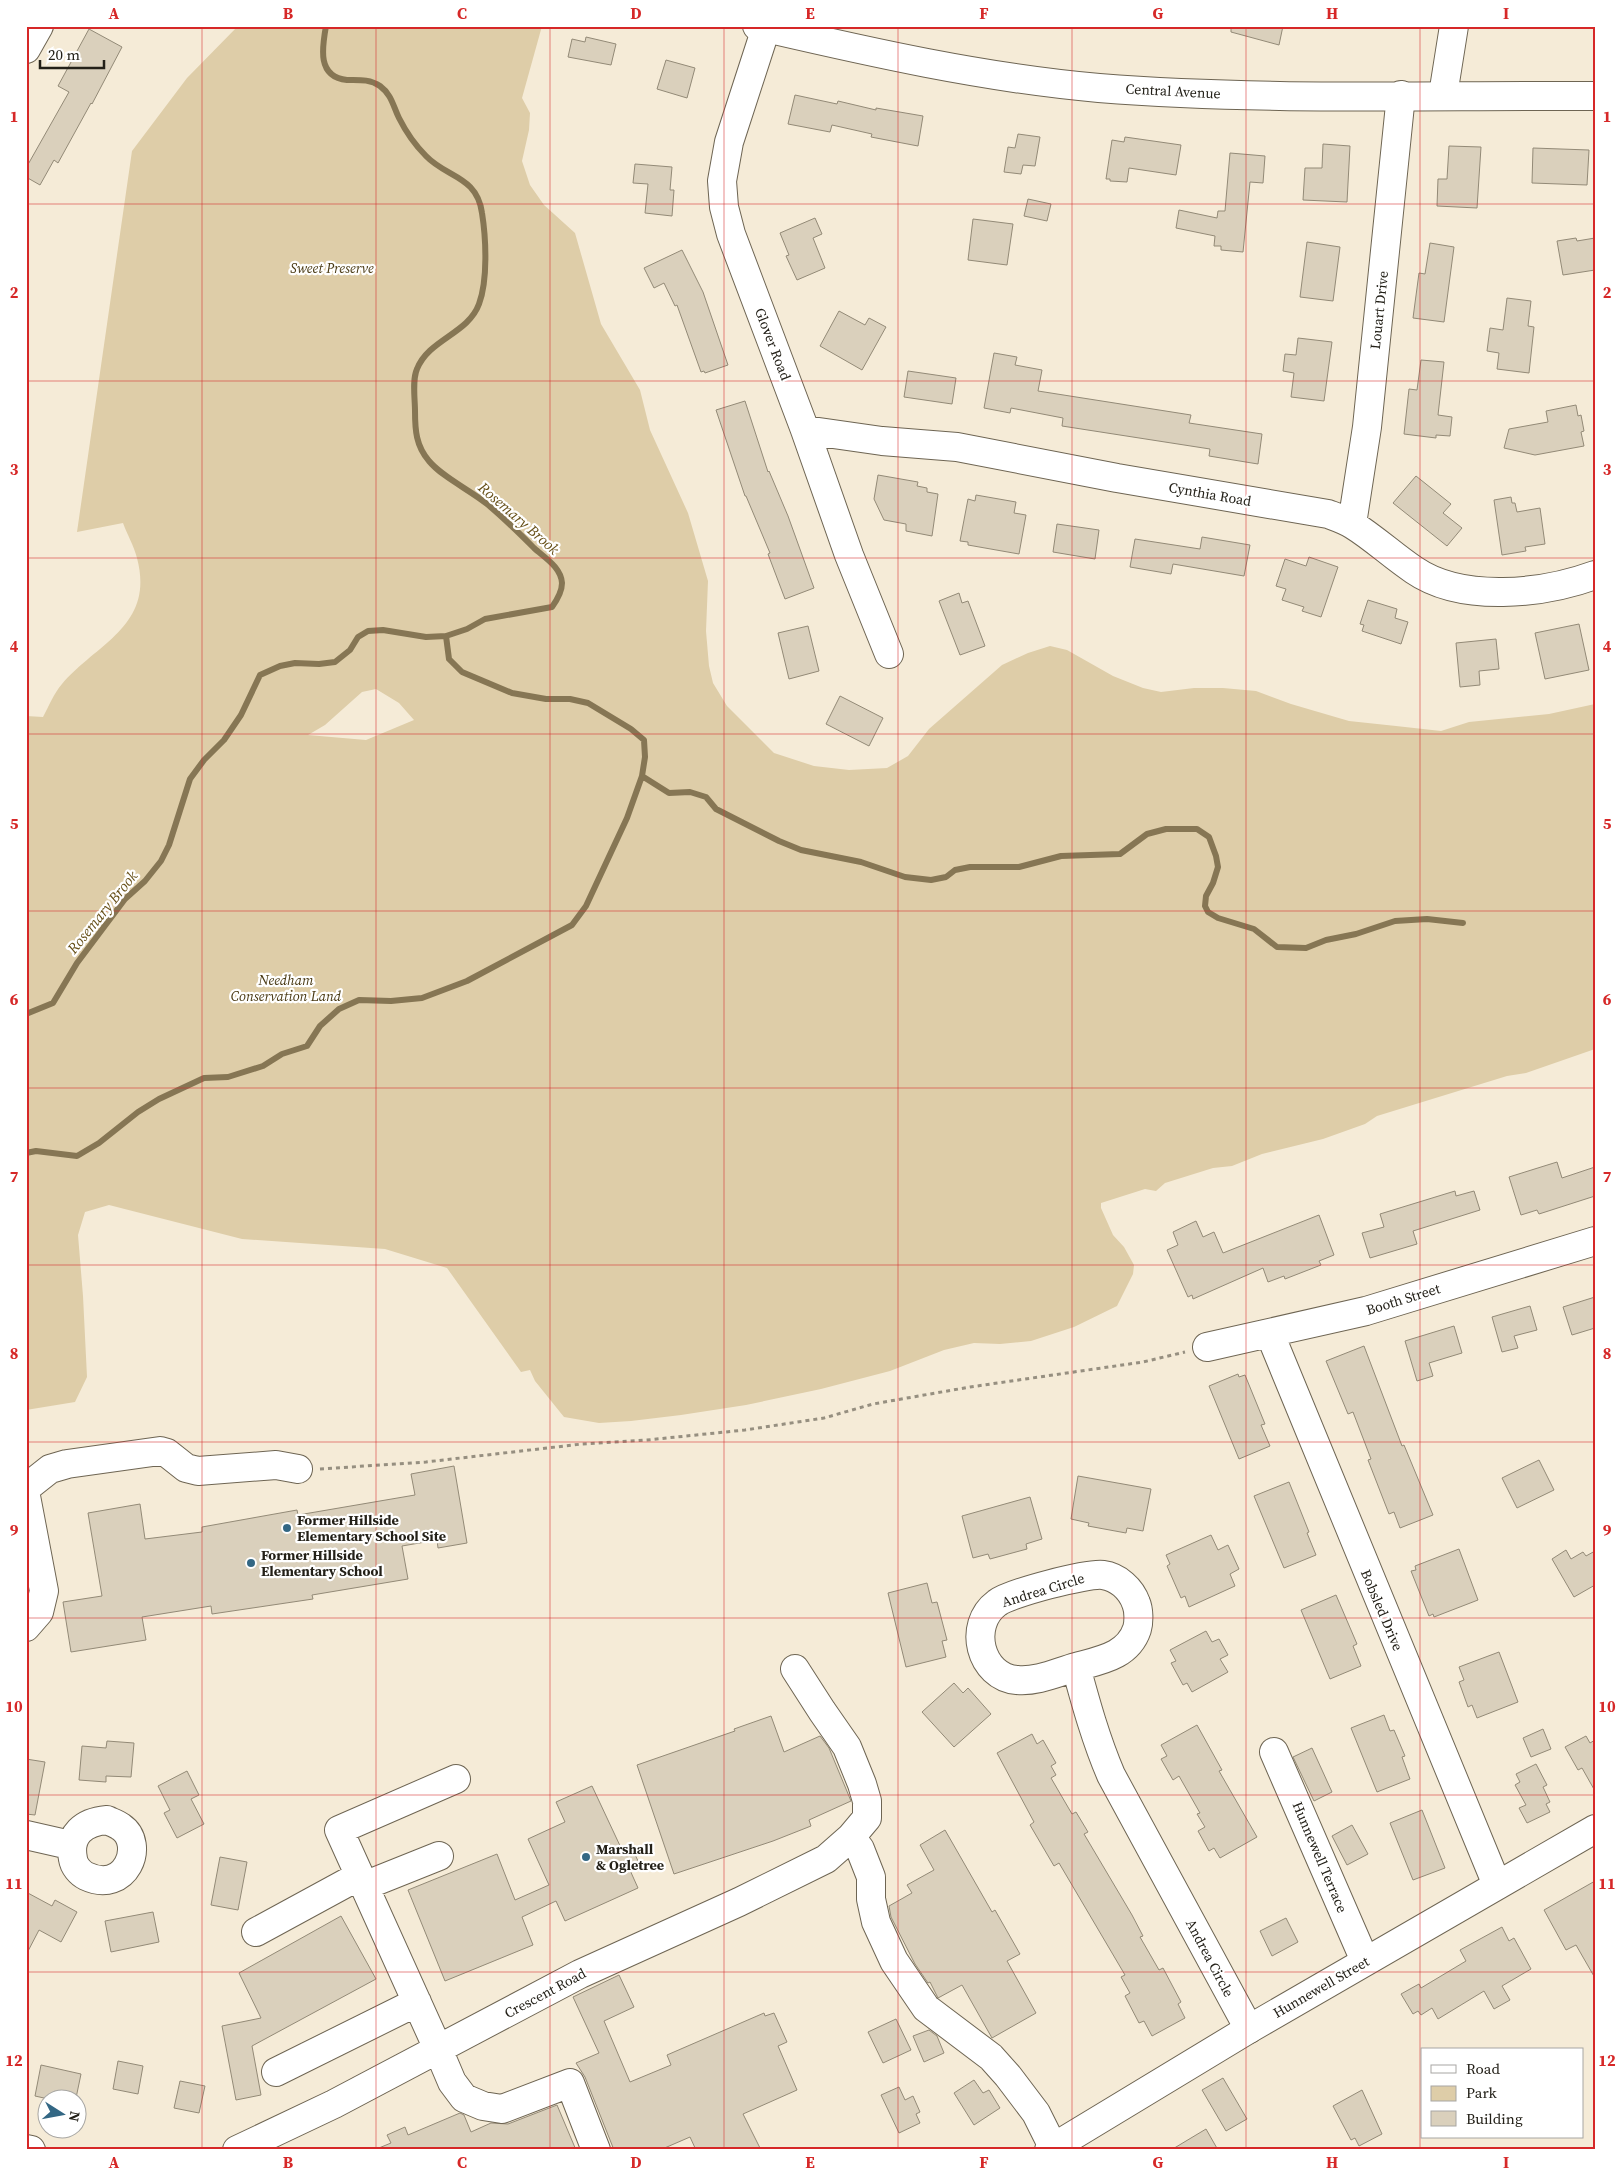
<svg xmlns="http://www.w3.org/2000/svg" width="1621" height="2176" viewBox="0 0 1621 2176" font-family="'Source Serif 4',serif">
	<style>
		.green { fill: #decda8; fill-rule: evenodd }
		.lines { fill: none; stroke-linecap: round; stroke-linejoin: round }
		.stream { stroke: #867654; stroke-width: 6 }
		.building { fill: #dad0bc; stroke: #938a77 }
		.minor-casing { stroke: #6e6553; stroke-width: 30 }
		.major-casing { stroke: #6e6553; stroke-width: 30 }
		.path { stroke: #968f80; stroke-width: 3; stroke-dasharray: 4 4; stroke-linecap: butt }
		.minor { stroke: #fff; stroke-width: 28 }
		.major { stroke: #fff; stroke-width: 28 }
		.grid { fill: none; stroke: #d62828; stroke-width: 1; stroke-opacity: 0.55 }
		.poi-dot { fill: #336784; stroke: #fff; stroke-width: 2 }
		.labels { text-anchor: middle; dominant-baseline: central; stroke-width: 4.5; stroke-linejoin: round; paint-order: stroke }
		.street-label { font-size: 14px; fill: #232018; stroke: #fff }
		.park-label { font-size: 14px; font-style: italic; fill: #493913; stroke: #fff }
		.poi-label { font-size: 14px; font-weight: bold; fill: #232018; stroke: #fff; text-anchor: start }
		.water-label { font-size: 15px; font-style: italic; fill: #664f17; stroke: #fff }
		.neatline { fill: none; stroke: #d62828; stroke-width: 2 }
		.grid-label { font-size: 16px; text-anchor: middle; font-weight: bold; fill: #d62828 }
	</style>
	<rect width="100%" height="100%" fill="#f5ebd7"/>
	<path class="green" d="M238,26h304l-20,72 8,15 -1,17 -7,31 8,24 14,20 31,28 26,91 39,66 10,40 38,83 20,68 -2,50 3,35 4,17 14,23 47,47 40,13 35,4 38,-2 21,-12 21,-27 73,-64 26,-12 22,-7 17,4 46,26 30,12 18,4 33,-4h29l33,3 35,13 58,17 47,5 45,5 28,-9 80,-8 46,-10v345l-69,24 -19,3 -130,40 -12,8 -42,15 -61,15 -30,12 -19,2 -48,15 -9,8 -11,-2 -44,14v5l12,27 11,12 10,18 -1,9 -16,32 -43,21 -43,14 -31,3 -26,-1 -30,7 -54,21 -69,18 -75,16 -65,10 -50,6 -32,2 -35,-6 -29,-36 -5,-11 -9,2 -74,-104 -62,-19 -143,-10 -133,-34 -24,7 -7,23 5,61 4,81 -12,25 -49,8v-694l17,1c6,-11 11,-24 19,-33 35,-41 93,-58 75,-126 -3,-12 -10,-24 -14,-35l-46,9 55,-381 55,-73zM376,689l23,14 15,17 -48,20 -58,-5 17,-10 37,-33z"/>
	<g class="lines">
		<path class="stream" d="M642,776l27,17 21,-1 16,5 10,12 63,32 22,9 60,12 44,15 26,3 15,-3 9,-7 15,-3h49l42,-11 59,-2 27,-20 19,-5h31l12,8 7,19 2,11 -5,16 -7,13 -1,10 3,6 10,6 36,11 23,18 29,1 20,-8 30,-6 39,-13 32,-2 36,4
			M26,1014l27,-11 24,-40 48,-64 20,-18 16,-20 8,-16 21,-66 14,-19 20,-20 17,-25 19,-40 20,-9 15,-3 24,1 16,-2 15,-12 8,-13 10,-6 15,-1 43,7 20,-1 21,-7 18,-10 67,-12c5,-7 10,-15 10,-24 -1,-16 -17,-25 -28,-35 -15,-15 -30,-30 -47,-44 -17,-14 -45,-27 -58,-43 -13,-15 -14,-31 -14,-50 0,-12 -3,-31 2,-42 12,-30 51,-35 62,-65 9,-24 7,-66 3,-91 -5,-37 -35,-35 -56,-57 -11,-11 -20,-24 -27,-38 -6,-12 -7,-23 -19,-32 -10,-7 -21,-6 -33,-6 -30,-3 -25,-32 -21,-54
			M26,1153l10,-2 41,5 22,-13 39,-31 21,-13 45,-21 24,-1 35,-11 19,-12 25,-8 13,-20 19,-17 20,-9 32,1 31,-3 45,-17 105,-56 14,-19 41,-88 15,-42 3,-19 -1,-17 -13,-11 -43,-26 -18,-4h-24l-34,-6 -50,-21 -13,-13 -3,-23"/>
	</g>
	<path class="building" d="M1231,26h52l-4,19 -48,-13z
		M89,29l33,18 -30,57 -1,-1 -33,60 -4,-3 -14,25 -14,-8v-9l43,-76 -11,-6z
		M586,37l30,7 -5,21 -43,-8 4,-18 13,3z
		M666,60l29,8 -8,30 -30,-9z
		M795,95l42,9 1,-3 38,9v-2l47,8 -5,30 -47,-9 1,-3 -40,-9 -2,7 -42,-8z
		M1018,134l22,3 -5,29 -12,-1 -2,9 -17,-2 4,-25 7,1z
		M1125,137l56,8 -5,30 -47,-7 -2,14 -17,-1v-2h-4l6,-39 12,2z
		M1323,144l27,2 -3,56 -44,-2 2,-32h17z
		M1449,146l32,1 -4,61 -40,-2 1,-27h9z
		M1533,148l56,2 -2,35 -55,-2z
		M1230,153l35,3 -2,27 -13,-1 -7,70 -22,-2v-4h-7l1,-10 -39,-8 3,-18 38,8 1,-7h7z
		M635,164l37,3 -2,23h4l-2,26 -27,-3 3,-29 -15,-1z
		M1028,199l23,5 -4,17 -23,-5z
		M815,218l7,16 -9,4 12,30 -28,12 -11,-24 3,-1 -9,-22z
		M973,219l40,5 -6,41 -39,-5z
		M1576,238l1,3 18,-3v32l-32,5 -6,-34z
		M1307,242l33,5 -7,54 -33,-4z
		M1430,243l24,4 -10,75 -31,-4 6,-45 6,1z
		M682,250l21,42 25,73 -23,8 -1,-2 -3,1 -24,-67 -2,1 -11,-23 -10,5 -10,-20z
		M1507,298l24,3 -3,25 6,1 -5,46 -32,-4 2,-16 -12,-2 3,-23 13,2z
		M839,311l26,14 4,-7 17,9 -24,43 -42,-24z
		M1298,338l34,4 -8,59 -33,-4 3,-24 -11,-2 2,-17 11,1z
		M994,353l23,4 -2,8 27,5 -4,21 153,24 -2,8 73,11 -4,30 -49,-8 1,-7 -148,-23 1,-8 -52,-10 -1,5 -26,-5z
		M1421,360l23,2 -6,53 14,2 -2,19 -14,-1v3l-32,-4 5,-45 8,1z
		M908,371l48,7 -4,26 -48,-7z
		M745,401l23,71 1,-1 19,45 26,72 -29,11 -17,-45 2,-1 -24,-57h-1l-29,-86z
		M1576,405l2,11 3,-1 3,16 -3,1 3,14 -49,9 -31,-7 5,-19 39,-7 -2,-11z
		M878,475l40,7 -1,4 10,2v4l11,2 -6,42 -26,-5v-7l-22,-4 -10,-21z
		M1416,476l35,28 -8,9 19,15 -15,18 -54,-43z
		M976,495l40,7 -2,11 12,2 -7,39 -51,-9v-3l-8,-1 8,-42 7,2z
		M1511,497l1,6h3l2,9 23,-4 5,36 -20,3 1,4 -24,4 -8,-55z
		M1057,524l42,6 -4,29 -42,-7z
		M1202,537l48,8 -6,31 -71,-12 -2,10 -41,-7 5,-28 65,10z
		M1309,557l29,10 -17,50 -19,-6 2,-4 -22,-7 4,-11 -10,-3 9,-27 21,7z
		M959,593l3,10 6,-2 17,45 -25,9 -21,-54z
		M1368,600l29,9 -2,9 13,4 -7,22 -39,-13 2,-6 -4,-1z
		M1579,624l10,46 -44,9 -10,-46z
		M808,626l11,45 -30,8 -11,-46z
		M1496,639l3,30 -20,2 1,14 -20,2 -4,-44z
		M840,696l43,22 -14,28 -43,-22z
		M1557,1162l5,16 33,-11v29l-56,18 -2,-4 -16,5 -12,-38z
		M1455,1191l1,5 18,-5 6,19 -67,21 4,13 -47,14 -8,-25 22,-6 -4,-13z
		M1319,1215l15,40 -15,6 2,4 -36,14 -1,-3 -16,6 -5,-14 -70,31 -1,-4 -4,2 -21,-47 11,-5 -5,-13 23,-11 7,16 11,-5 9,21z
		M1595,1297v31l-23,7 -9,-28z
		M1530,1306l7,24 -23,6 4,12 -16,4 -10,-35z
		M1454,1326l8,27 -33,10 4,13 -16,5 -12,-40z
		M1364,1346l38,100 2,-1 29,70 -33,13 -6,-16 -5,2 -21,-54 3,-1 -18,-47 -5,2 -22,-53z
		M1238,1374l1,3 6,-2 20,49 -4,1 9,21 -31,13 -30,-73z
		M1539,1460l15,30 -37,18 -15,-30z
		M454,1466l13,77 -29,5 -1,-8 -35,6 6,33 -96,16 1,4 -101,15 -1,-8 -69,11 4,23 -75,12 -8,-50 39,-6 -14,-83 52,-9 5,35 57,-7v-5l95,-17 1,5 117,-20 -4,-21z
		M1078,1476l73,13 -8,42 -16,-3 -1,5 -38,-7 1,-3 -18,-4z
		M1289,1482l20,50 -2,1 9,22 -32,13 -30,-72z
		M1030,1497l12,42 -16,5 1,5 -37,10 -2,-5 -15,4 -11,-42z
		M1211,1535l7,15 10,-5 11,24 -9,5 5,12 -46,21 -4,-11 -4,2 -14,-32 3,-2 -4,-9z
		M1459,1549l19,51 -44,17 -1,-3 -4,2 -18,-45 5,-1 -1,-4z
		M1566,1550l5,9 12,-7 3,4 9,-5v34l-21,12 -22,-38z
		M927,1583l5,20 5,-1 10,38 -5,1 4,16 -40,10 -18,-74z
		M1336,1595l21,49 -4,2 8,20 -31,13 -29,-69z
		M1206,1631l6,11 7,-3 9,16 -8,4 8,13 -36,20 -5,-9 -4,2 -12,-22 5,-2 -6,-11z
		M1499,1652l19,50 -41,16 -5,-13 -4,2 -9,-25 5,-2 -5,-13z
		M954,1683l9,10 5,-5 23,26 -37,33 -32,-35z
		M1384,1715l6,16 4,-1 11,26 -3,1 8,22 -33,13 -26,-64z
		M771,1716l13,36 36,-16 9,12 22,53 -42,19 2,6 -38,15 -99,33 -37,-109 98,-34 -1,-2z
		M1197,1725l25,45 -3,1 38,66 -37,21 -6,-10 -5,3 -11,-20 7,-4 -8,-13 3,-1 -21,-37 -6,4 -12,-21 6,-3 -6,-11z
		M1543,1729l8,20 -20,8 -8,-19z
		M1032,1734l5,10 6,-4 13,23 -5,3 5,9 -5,3 21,36 4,-2 12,20 -4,2 48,81 11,21 -3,1 19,33 4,-2 18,34 -3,2 7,14 -33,18 -8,-15 -5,2 -14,-27 5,-3 -9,-16 4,-2 -66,-112 -5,3 -24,-41 4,-3 -37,-69z
		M1586,1736l4,7 5,-3v51l-13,-23 -4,2 -13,-23z
		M107,1741l27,2 -3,34 -25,-1v6l-27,-2 3,-34 24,2z
		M1312,1748l20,44 -18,9 -21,-44z
		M26,1759l19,3 -10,53 -9,-1z
		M1536,1764l11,21 -4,2 7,15 -4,2 4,8 -23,11 -8,-15 7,-3 -11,-20 5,-3 -4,-8z
		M187,1771l12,24 -8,4 13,25 -27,14 -13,-25 6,-3 -12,-24z
		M592,1786l30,64 9,-4 8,17 -10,5 9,20 -73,33 -9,-20 -34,16 11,28 -88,36 -37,-91 89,-36 18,46 34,-15 -21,-46 37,-17 -9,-20z
		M1422,1810l23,58 -32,12 -23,-57z
		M1352,1825l16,29 -21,11 -15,-29z
		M945,1830l47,82 3,-2 25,44 -13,7 29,52 -44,25 -30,-53 -24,13 -8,-16 -2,1 -13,-19 -24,-47 -2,-11 23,-13 -5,-8 27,-15 -14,-25z
		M220,1857l27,5 -9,48 -27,-5z
		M1595,1881v97l-19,-33 -10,5 -22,-40z
		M26,1892l26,14 3,-6 22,12 -16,30 -22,-12 -13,25z
		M153,1912l6,30 -48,10 -6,-31z
		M341,1916l35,63 -124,67 9,49 -25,5 -14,-74 39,-8 -22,-45z
		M1286,1918l12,24 -26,14 -12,-25z
		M1502,1927l7,14 5,-3 17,31 -29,17 8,14 -16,9 -10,-18 -46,28 -6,-11 -11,7 -3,-4 -5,3 -12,-20 18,-10 2,4 45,-27 -6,-11z
		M619,1975l15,32 -30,14 26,61 41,-17 -4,-10 97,-42 1,3 9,-3 13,29 -9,4 19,44 -54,24 18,36h-65l-6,-13 -30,13h-46l-29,-73 -9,-14 23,-10 -26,-56z
		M896,2019l15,31 -28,13 -15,-31z
		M929,2030l8,6 7,17 -20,9 -11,-26z
		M118,2061l25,5 -5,28 -25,-5z
		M41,2065l40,9 -5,24h-32l-9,-2z
		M1223,2078l24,41 -21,12 -24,-41z
		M974,2080l9,13 6,-3 11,18 -26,17 -20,-32z
		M180,2081l25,5 -6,27 -25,-5z
		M899,2087l6,13 8,-4 7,16 -4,2 4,9 -21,10 -18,-38z
		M1362,2090l20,44 -23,12 -4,-8 -4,2 -18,-34z
		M557,2105l19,45h-202l17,-7 -4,-8 18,-8 3,8 52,-22 4,2 7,17 20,-9 17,1z
		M1206,2129l12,21h-47z"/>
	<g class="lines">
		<g class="minor-casing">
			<path id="minor" d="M766,28l-37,114 -7,39 2,26 7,27 74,196 44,125 40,99
				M26,49l13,-23
				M1443,95l11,-69
				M805,430l77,11 75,6 160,31 211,36c8,3 17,6 25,11 21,13 40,31 61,45 48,33 129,24 181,5
				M1352,524l15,-97 34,-332
				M1270,1334l227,551
				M1207,1347l159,-36 229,-70
				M26,1488l24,-19 17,-5 93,-13 7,2 19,15 12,3 78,-6 22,4
				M26,1496l18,95 -5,21 -13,15
				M1076,1667c-18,5 -39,15 -59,13 -37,-3 -50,-55 -20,-77 13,-10 90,-30 106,-28 15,2 28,14 33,28 3,7 3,19 1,26 -9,27 -36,31 -61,38 10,37 20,73 35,108l138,254
				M1274,1752l91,209
				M456,1779l-117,51 99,219 14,33 12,16 19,8 19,3 68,-26 26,67
				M107,1820c4,2 10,4 14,7 25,17 5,68 -35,49 -6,-3 -12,-10 -13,-17 -5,-25 11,-37 34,-39z
				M26,1835l44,10
				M851,1837l9,12 11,28v22l5,23 18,39 32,47 65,49 17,19 28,37 17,34
				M364,1886l75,-30
				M256,1932l103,-56
				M276,2072l141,-70
				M26,2149l5,1
				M237,2150l97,-46 246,-130 159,-72 87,-43 25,-22 16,-19v-17l-5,-17 -15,-37 -25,-36 -27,-42"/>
		</g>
		<g class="major-casing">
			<path id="major" d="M757,26c112,26 227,52 342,62 164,13 331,7 496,8
				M1049,2150l200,-121 346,-200"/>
		</g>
		<path class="path" d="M320,1469l106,-7 156,-18 65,-4 98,-10 79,-12 49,-14 97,-17 173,-25 42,-10"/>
		<use href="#minor" class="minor"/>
		<use href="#major" class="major"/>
	</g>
	<path class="grid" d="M202,26v2124M376,26v2124M550,26v2124M724,26v2124M898,26v2124M1072,26v2124M1246,26v2124M1420,26v2124M26,204h1569M26,381h1569M26,558h1569M26,734h1569M26,911h1569M26,1088h1569M26,1265h1569M26,1442h1569M26,1618h1569M26,1795h1569M26,1972h1569"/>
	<g class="poi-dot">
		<circle cx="287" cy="1528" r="5"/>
		<circle cx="251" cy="1563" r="5"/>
		<circle cx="586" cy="1857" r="5"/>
	</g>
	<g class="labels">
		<g class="street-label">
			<text transform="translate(1173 91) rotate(3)">Central Avenue</text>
			<text transform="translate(1379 310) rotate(-84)">Louart Drive</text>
			<text transform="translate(773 344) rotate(69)">Glover Road</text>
			<text transform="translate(1210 494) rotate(10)">Cynthia Road</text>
			<text transform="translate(1403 1299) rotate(-17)">Booth Street</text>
			<text transform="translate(1043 1590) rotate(-17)">Andrea Circle</text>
			<text transform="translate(1382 1610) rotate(67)">Bobsled Drive</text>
			<text transform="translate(1320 1857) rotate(67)">Hunnewell Terrace</text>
			<text transform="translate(1210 1958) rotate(62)">Andrea Circle</text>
			<text transform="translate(1321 1987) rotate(-30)">Hunnewell Street</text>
			<text transform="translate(545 1993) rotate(-28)">Crescent Road</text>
		</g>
		<g class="park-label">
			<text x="332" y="268">Sweet Preserve</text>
			<text x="286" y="980">Needham<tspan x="286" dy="16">Conservation Land</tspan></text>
		</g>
		<g class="poi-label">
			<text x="297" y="1520">Former Hillside<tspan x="297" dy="16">Elementary School Site</tspan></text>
			<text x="261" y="1555">Former Hillside<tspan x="261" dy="16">Elementary School</tspan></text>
			<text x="596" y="1849">Marshall<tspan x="596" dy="16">&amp; Ogletree</tspan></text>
		</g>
		<g class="water-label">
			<text transform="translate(519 518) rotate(41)">Rosemary Brook</text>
			<text transform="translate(102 912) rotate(-51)">Rosemary Brook</text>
		</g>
	</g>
	<rect width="1621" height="2176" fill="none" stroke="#ffffff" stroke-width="55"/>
	<rect x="1421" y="2048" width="162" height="90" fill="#ffffff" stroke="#a7a6a3"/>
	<rect x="1431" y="2065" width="25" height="8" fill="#ffffff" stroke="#a7a6a3"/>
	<text x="1466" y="2074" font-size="15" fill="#232018">Road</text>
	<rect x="1431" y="2086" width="25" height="15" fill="#decda8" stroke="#a7a6a3"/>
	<text x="1466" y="2098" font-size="15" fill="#232018">Park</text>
	<rect x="1431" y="2111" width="25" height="15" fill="#dad0bc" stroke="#a7a6a3"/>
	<text x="1466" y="2124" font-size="15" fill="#232018">Building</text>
	<g transform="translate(62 2114) rotate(101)"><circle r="24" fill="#ffffff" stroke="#a7a6a3"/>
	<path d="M0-4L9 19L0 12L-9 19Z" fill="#336784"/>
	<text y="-8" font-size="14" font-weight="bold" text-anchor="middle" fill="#232018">N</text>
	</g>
	<path d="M40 60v8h64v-8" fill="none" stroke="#232018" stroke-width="2.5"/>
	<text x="48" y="60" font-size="15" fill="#232018" stroke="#ffffff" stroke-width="4" paint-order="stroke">20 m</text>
	<rect x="28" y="28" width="1566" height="2120" class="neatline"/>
	<g class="grid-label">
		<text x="114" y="19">A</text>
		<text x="288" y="19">B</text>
		<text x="462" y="19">C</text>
		<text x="636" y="19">D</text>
		<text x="810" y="19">E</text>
		<text x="984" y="19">F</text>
		<text x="1158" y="19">G</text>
		<text x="1332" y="19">H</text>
		<text x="1506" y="19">I</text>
		<text x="14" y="122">1</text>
		<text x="1607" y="122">1</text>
		<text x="14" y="298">2</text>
		<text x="1607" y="298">2</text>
		<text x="14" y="475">3</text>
		<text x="1607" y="475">3</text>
		<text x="14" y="652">4</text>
		<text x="1607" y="652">4</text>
		<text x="14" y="829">5</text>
		<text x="1607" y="829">5</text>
		<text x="14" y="1005">6</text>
		<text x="1607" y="1005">6</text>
		<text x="14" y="1182">7</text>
		<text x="1607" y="1182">7</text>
		<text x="14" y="1359">8</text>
		<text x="1607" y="1359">8</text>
		<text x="14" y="1536">9</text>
		<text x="1607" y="1536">9</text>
		<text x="14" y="1712">10</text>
		<text x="1607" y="1712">10</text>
		<text x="14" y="1889">11</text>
		<text x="1607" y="1889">11</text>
		<text x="14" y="2066">12</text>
		<text x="1607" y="2066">12</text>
		<text x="114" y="2168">A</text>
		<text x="288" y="2168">B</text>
		<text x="462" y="2168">C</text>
		<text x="636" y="2168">D</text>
		<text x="810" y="2168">E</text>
		<text x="984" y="2168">F</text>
		<text x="1158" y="2168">G</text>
		<text x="1332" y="2168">H</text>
		<text x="1506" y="2168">I</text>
	</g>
</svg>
